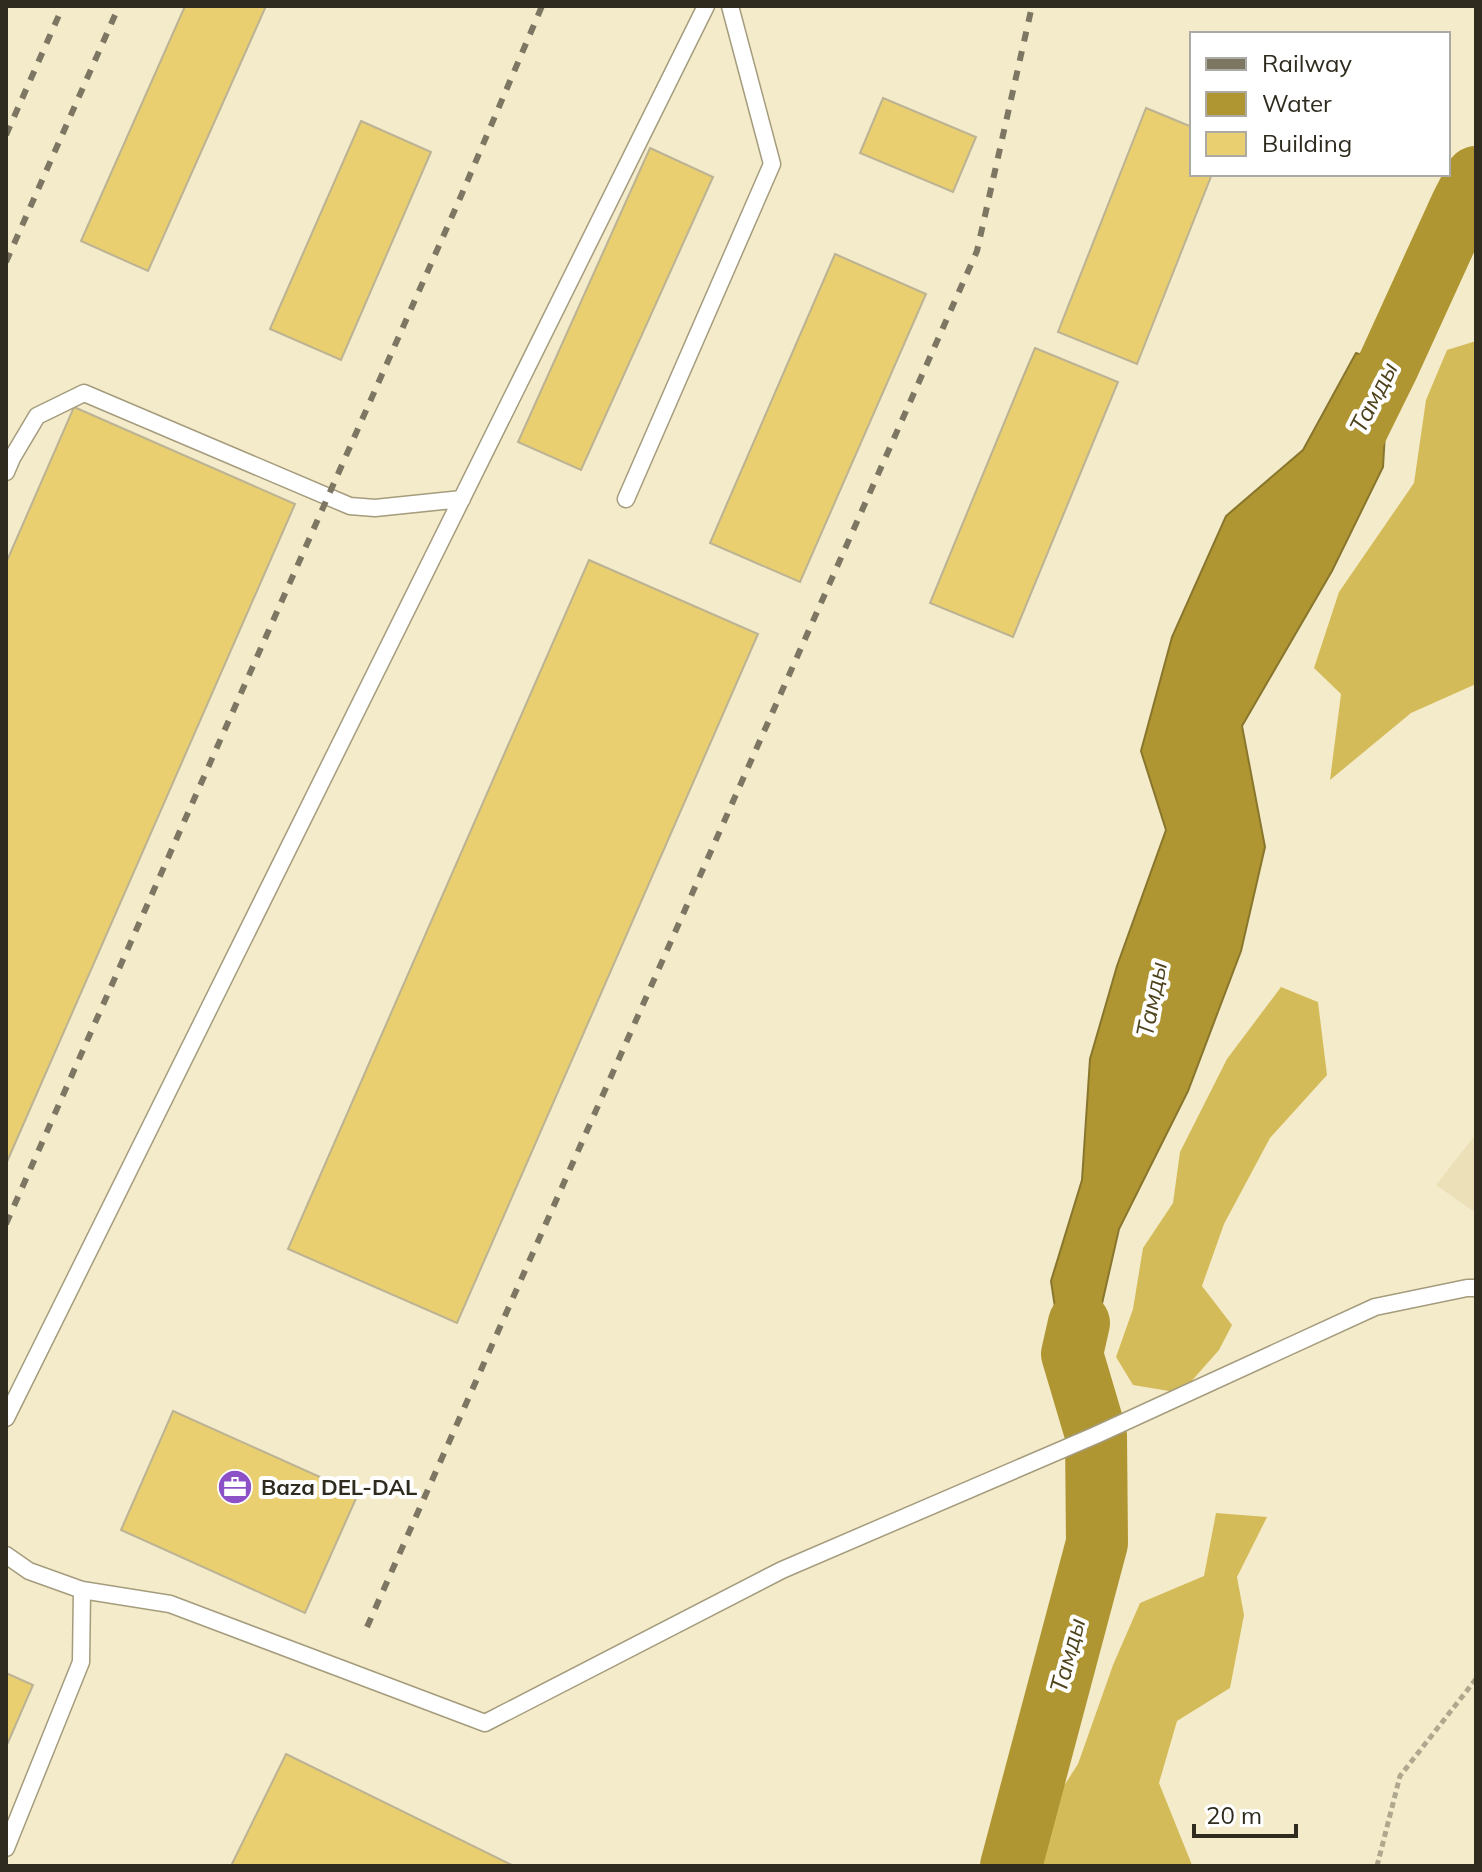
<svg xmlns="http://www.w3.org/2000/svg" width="1482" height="1872" viewBox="0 0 1482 1872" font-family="Mulish,sans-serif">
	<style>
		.built { fill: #ebe0b8 }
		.forest { fill: #d4bb5a }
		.water { fill: #af9633; stroke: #89762d; stroke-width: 2 }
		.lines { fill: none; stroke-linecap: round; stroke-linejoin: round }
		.river { stroke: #af9633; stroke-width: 62 }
		.building { fill: #e9cf6f; stroke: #bcb394; stroke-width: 2 }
		.lane-casing { stroke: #a49c7d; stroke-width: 19 }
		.path { stroke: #afa88e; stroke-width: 5; stroke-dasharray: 6 4; stroke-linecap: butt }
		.lane { stroke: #fff; stroke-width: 16 }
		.rail { stroke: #7c7662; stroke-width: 6; stroke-dasharray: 10 10; stroke-linecap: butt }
		.labels { text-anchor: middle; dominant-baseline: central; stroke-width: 8; stroke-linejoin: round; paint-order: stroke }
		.poi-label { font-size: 22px; font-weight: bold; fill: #2f2b1f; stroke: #fff; text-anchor: start }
		.water-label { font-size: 24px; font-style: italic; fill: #4d421a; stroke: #fff }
	</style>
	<rect width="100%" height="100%" fill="#f4ebca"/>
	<path class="built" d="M1476,1134v79l-40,-28z"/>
	<path class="forest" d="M1476,341v343l-65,29 -81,67 11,-86 -27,-26 25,-76 75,-109 12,-83 21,-50z
		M1281,987l37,15 9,73 -57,63 -46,86 -22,62 30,39 -13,25 -38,43 -48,-8 -17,-28 17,-48 10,-61 30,-45 7,-51 47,-93z
		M1216,1513l51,4 -30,60 7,38 -14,73 -53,33 -18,62 33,82 -158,1 15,-57 29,-45 35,-99 27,-62 64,-27z"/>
	<path class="water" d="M1356,353l33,11 -6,103 -51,104 -90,155 23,121 -24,104 -53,140 -69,138 -23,101 -9,76 -22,-33 -14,-92 31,-101 8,-121 27,-93 49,-136 -25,-79 31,-114 54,-121 77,-66z"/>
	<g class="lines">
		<path class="river" d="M1351,441l38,-77 72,-158 15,-29
			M1011,1866l86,-323 -1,-108 -24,-81 7,-31"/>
	</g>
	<path class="building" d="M185,6h81l-118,265 -67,-30z
		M883,98l93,39 -23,55 -93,-39z
		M1146,108l46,19v47h20l-75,190 -79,-32z
		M361,121l70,31 -90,208 -71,-31z
		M650,148l63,29 -132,293 -63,-28z
		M835,254l91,40 -126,288 -90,-39z
		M1035,348l83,34 -105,255 -83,-34z
		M74,407l221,97 -289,660v-601z
		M589,560l169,74 -301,689 -169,-74z
		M173,1411l185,83 -53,119 -184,-83z
		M6,1673l27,12 -27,62z
		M286,1754l228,112h-283z"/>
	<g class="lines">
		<g class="lane-casing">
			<path id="lane" d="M6,472l6,-14 25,-42 47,-23 266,113 25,2 87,-9
				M626,499l146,-335 -42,-158
				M6,1418l700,-1412
				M6,1555l23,16 53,19 88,14 315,119 297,-153 314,-135 279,-128 92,-19h9
				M6,1848l75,-186 1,-72"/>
		</g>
		<path class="path" d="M1377,1866l23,-90 76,-97"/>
		<use href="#lane" class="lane"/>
		<path class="rail" d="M6,135l57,-129
			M6,262l113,-256
			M6,1224l455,-1028 81,-190
			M367,1627l610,-1376 55,-245"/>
	</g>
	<defs>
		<g id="office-disc" transform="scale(1.8)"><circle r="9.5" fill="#8d51c7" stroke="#fff"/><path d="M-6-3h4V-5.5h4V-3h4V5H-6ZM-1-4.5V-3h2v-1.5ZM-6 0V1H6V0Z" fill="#fff"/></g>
	</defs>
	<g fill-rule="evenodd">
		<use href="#office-disc" x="235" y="1487"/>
	</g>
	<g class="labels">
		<g class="poi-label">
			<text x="261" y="1487">Baza DEL-DAL</text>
		</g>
		<g class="water-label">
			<text transform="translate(1373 397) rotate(-63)">Тамды</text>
			<text transform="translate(1151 999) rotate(-79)">Тамды</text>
			<text transform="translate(1067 1655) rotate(-75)">Тамды</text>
		</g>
	</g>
	<rect width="1482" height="1872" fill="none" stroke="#2f2b1f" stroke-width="16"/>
	<rect x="1190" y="32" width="260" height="144" fill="#ffffff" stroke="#acaaa5" stroke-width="2"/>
	<rect x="1206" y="58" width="40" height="12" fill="#7c7662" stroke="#acaaa5" stroke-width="2"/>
	<text x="1262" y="72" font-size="24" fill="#2f2b1f">Railway</text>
	<rect x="1206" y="92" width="40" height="24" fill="#af9633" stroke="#acaaa5" stroke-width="2"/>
	<text x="1262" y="112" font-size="24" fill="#2f2b1f">Water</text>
	<rect x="1206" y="132" width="40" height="24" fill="#e9cf6f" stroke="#acaaa5" stroke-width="2"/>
	<text x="1262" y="152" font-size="24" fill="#2f2b1f">Building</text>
	<path d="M1194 1824v12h102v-12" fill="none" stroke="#2f2b1f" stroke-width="4"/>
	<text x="1206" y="1824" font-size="24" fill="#2f2b1f" stroke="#ffffff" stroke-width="6" paint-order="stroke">20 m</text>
</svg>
